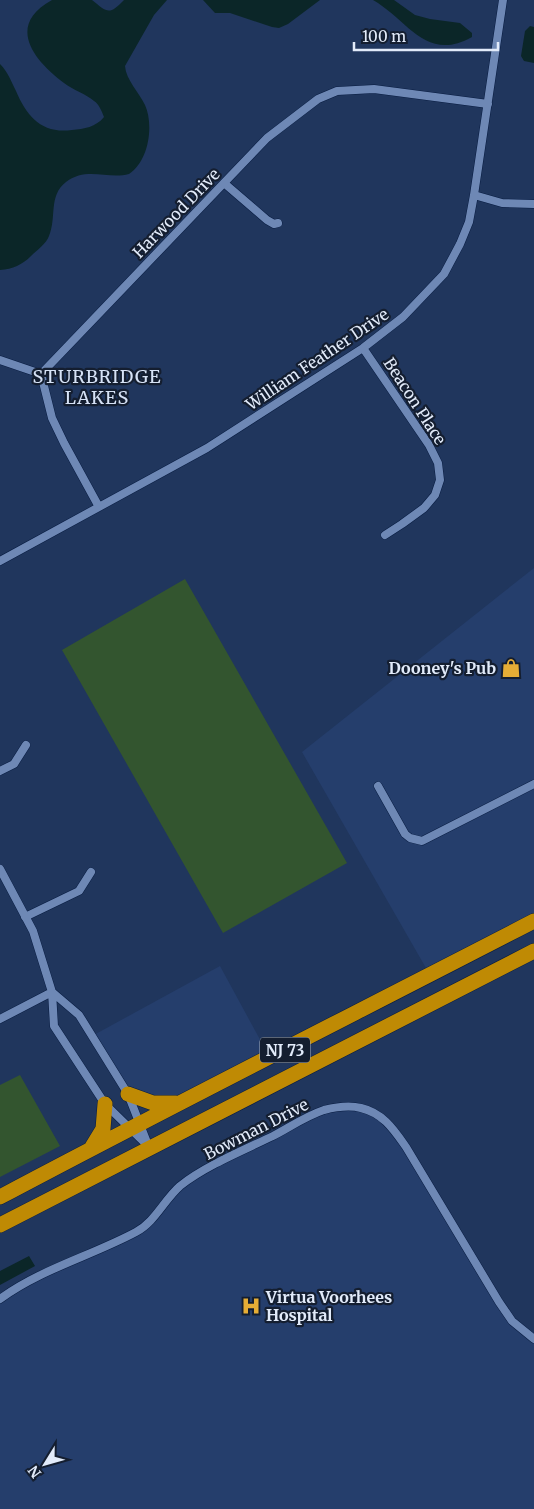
<svg xmlns="http://www.w3.org/2000/svg" width="534" height="1509" viewBox="0 0 534 1509" font-family="Merriweather,serif">
	<style>
		.built { fill: #253e6c }
		.green { fill: #33552f }
		.water { fill: #0b2628 }
		.lines { fill: none; stroke-linecap: round; stroke-linejoin: round }
		.street-casing { stroke: #081c41; stroke-width: 9 }
		.highway-casing { stroke: #081c41; stroke-width: 16 }
		.street { stroke: #6e88b5; stroke-width: 8 }
		.highway { stroke: #bf8a04; stroke-width: 15 }
		.labels { text-anchor: middle; dominant-baseline: central; stroke-width: 4.5; stroke-linejoin: round; paint-order: stroke }
		.shield { fill: #141e30; stroke: #a4aebd; stroke-width: 1 }
		.shield-label { font-size: 15px; font-weight: bold; fill: #e2ebfa }
		.street-label { font-size: 16px; fill: #e2ebfa; stroke: #141e30 }
		.poi-label { font-size: 16px; font-weight: bold; fill: #e2ebfa; stroke: #141e30; text-anchor: end }
		.neighbourhood-label { font-size: 18px; letter-spacing: 1px; fill: #d6e2f6; stroke: #141e30 }
	</style>
	<rect width="100%" height="100%" fill="#20365d"/>
	<path class="built" d="M534,568v353l-104,54 -128,-223z
		M220,966l50,92 -90,44 -52,-8 -36,-58z
		M362,1108l29,18 108,176 35,37v170h-534v-210l137,-67 55,-55 132,-66z"/>
	<path class="green" d="M185,579l162,284 -124,70 -161,-283z
		M20,1075l40,71 -60,31v-92z"/>
	<path class="water" d="M52,0h40c15,12 17,16 32,0h43l-13,15 -29,51c1,14 14,26 20,39 9,20 4,56 -16,69 -21,6 -42,-8 -63,8 -18,14 -9,35 -17,54 -3,8 -12,14 -18,20 -9,9 -18,13 -31,14v-206c8,8 11,17 16,27 11,26 26,43 56,39 12,-1 24,-3 32,-13 -2,-5 -5,-13 -10,-16 -8,-7 -21,-11 -30,-18 -31,-23 -58,-58 -12,-83z
		M203,0h117l-32,24 -9,4 -7,-1 -42,-14h-15z
		M373,0h21l21,15 15,4 30,4 12,10v4c-46,26 -64,-17 -99,-37z
		M530,26l4,1v36l-10,-2 -3,-5 4,-25z
		M29,1256l6,10 -35,19v-14z"/>
	<g class="lines">
		<g class="street-casing">
			<path id="street" d="M224,183l43,37 7,4 4,-1
				M474,195l28,8 32,1
				M363,348l66,97 9,18 2,17 -5,15 -11,13 -22,16 -17,11
				M0,360l41,14
				M99,507l-35,-64 -12,-25 -11,-44 226,-236 51,-39 19,-8 37,-2 114,15
				M0,561l207,-113 156,-100 40,-31 41,-43 16,-30 9,-22 5,-27 29,-195
				M0,771l14,-7 12,-19
				M378,786l27,48 5,4 12,3 112,-57
				M0,869l33,62 19,61 2,34 51,78 45,44
				M25,917l54,-26 12,-19
				M52,992l27,23 49,79 20,51
				M0,1019l52,-27
				M0,1299c41,-30 91,-43 136,-67 19,-10 28,-32 44,-46 25,-20 64,-36 93,-50 17,-9 33,-20 51,-26 12,-3 25,-5 37,-2 22,5 33,22 45,39l93,155 13,19 22,18"/>
		</g>
		<g class="highway-casing">
			<path id="highway" d="M128,1094l25,9h23
				M92,1147l11,-18 2,-25
				M0,1197c177,-94 356,-184 534,-276
				M0,1225l534,-274"/>
		</g>
		<use href="#street" class="street"/>
		<use href="#highway" class="highway"/>
	</g>
	<defs>
		<g id="shop-bare" transform="scale(1.5)"><path d="M-5-2.5h2.3a2.7 3.5 0 0 1 5.4 0H5L5.5 6h-11ZM-1.5-2.5h3a1.5 2.3 0 0 0-3 0Z" fill="#e6ad36" stroke="#141e30" stroke-width="2.5" paint-order="stroke"/></g>
		<g id="hospital-bare" transform="scale(1.5)"><path d="M-5-5h3v3.5h4V-5h3V5h-3V1.5h-4V5h-3Z" fill="#e6ad36" stroke="#141e30" stroke-width="2.5" paint-order="stroke"/></g>
	</defs>
	<g fill-rule="evenodd">
		<use href="#shop-bare" x="511" y="668"/>
		<use href="#hospital-bare" x="251" y="1306"/>
	</g>
	<g class="labels">
		<rect class="shield" x="260" y="1037.5" width="50" height="25" rx="4"/>
		<g class="shield-label">
			<text x="285" y="1050">NJ 73</text>
		</g>
		<g class="street-label">
			<text transform="translate(176 213) rotate(-46)">Harwood Drive</text>
			<text transform="translate(317 359) rotate(-34)">William Feather Drive</text>
			<text transform="translate(415 401) rotate(57)">Beacon Place</text>
			<text transform="translate(256 1129) rotate(-27)">Bowman Drive</text>
		</g>
		<g class="poi-label">
			<text x="496" y="668">Dooney's Pub</text>
			<text x="266" y="1297" text-anchor="start">Virtua Voorhees<tspan x="266" dy="18">Hospital</tspan></text>
		</g>
		<g class="neighbourhood-label">
			<text x="97" y="376">STURBRIDGE<tspan x="97" dy="21">LAKES</tspan></text>
		</g>
	</g>
	<g transform="translate(45 1464) rotate(233)" stroke="#141e30" stroke-width="4" paint-order="stroke">
	<path d="M0-4L9 19L0 12L-9 19Z" fill="#e2ebfa"/>
	<text y="-8" font-size="14" font-weight="bold" text-anchor="middle" fill="#e2ebfa">N</text>
	</g>
	<path d="M354 42v8h144v-8" fill="none" stroke="#e2ebfa" stroke-width="2.5"/>
	<text x="362" y="42" font-size="15" fill="#e2ebfa" stroke="#141e30" stroke-width="4" paint-order="stroke">100 m</text>
</svg>
